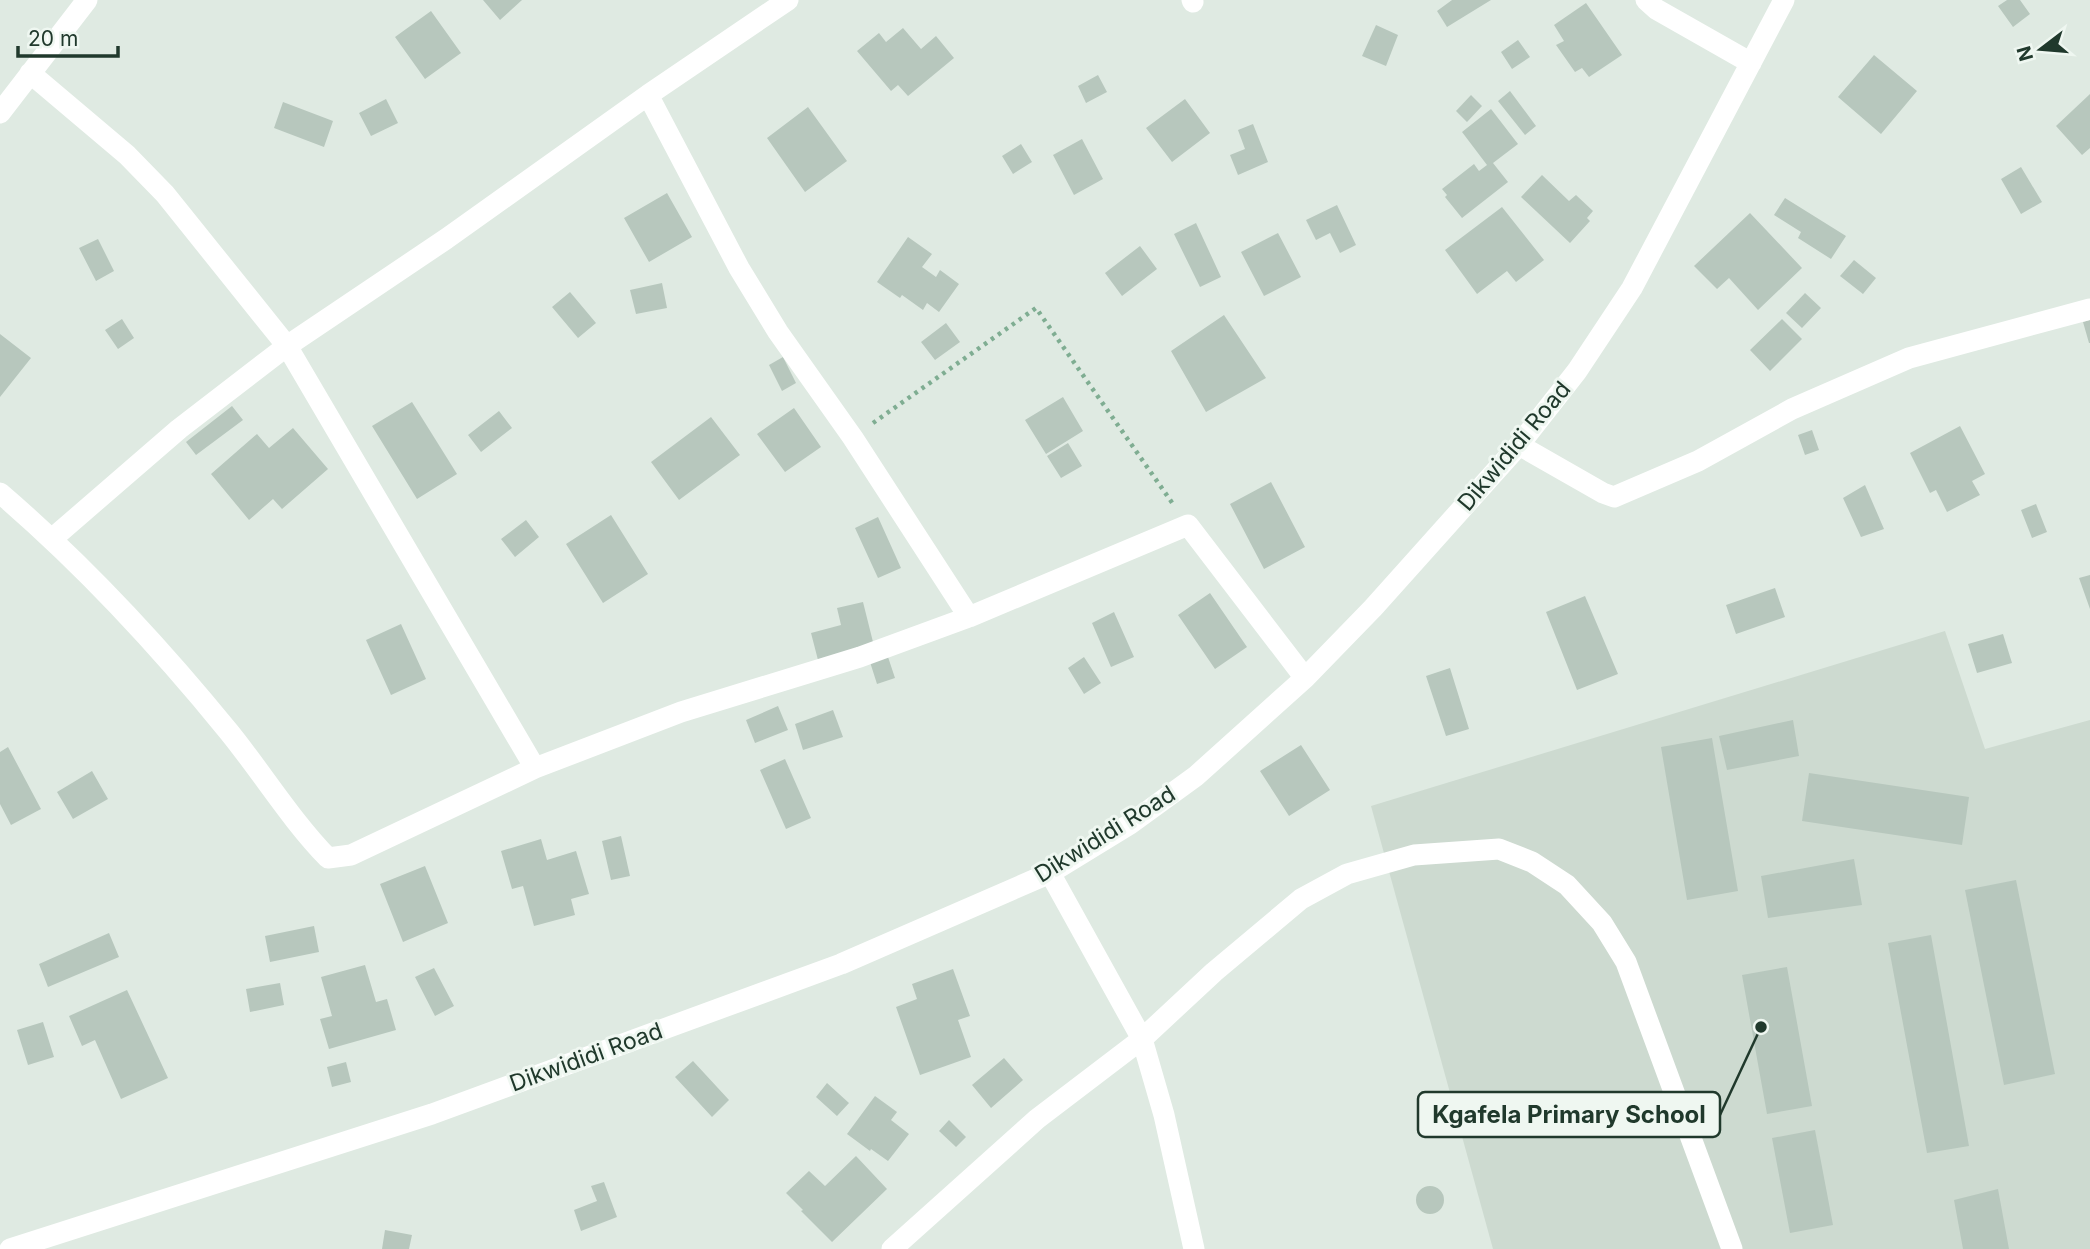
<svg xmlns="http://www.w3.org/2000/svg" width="2090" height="1249" viewBox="0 0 2090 1249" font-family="Inter,sans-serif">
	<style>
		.built { fill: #cddad0 }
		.building { fill: #b7c7bd }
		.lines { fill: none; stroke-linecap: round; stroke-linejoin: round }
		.path { stroke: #7fad92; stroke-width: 4.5; stroke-dasharray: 3.5 5; stroke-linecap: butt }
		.minor { stroke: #fff; stroke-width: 21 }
		.labels { text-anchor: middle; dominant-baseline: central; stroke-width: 6; stroke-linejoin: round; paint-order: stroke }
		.street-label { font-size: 23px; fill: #20392c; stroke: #eff7f1 }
		.leader { fill: none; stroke: #20392c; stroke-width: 2.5 }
		.callout-dot { fill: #20392c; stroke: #eff7f1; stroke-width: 2.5 }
		.callout { fill: #eff7f1; stroke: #20392c; stroke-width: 2.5 }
		.callout-label { font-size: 24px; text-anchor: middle; font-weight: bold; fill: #20392c }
	</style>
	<rect width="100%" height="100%" fill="#dfeae2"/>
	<path class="built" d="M1945,631l40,118 105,-29v529h-597l-122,-443z"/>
	<path class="building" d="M483,0h39l-22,20z
		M1452,0h39l-44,27 -10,-16z
		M2007,0h13l10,14 -17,13 -15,-21z
		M1586,3l36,52 -33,22 -7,-9 -7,4 -19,-27 8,-4 -10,-16z
		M431,11l30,42 -36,26 -30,-42z
		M1376,25l22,10 -12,31 -24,-10z
		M903,28l18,21 15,-13 18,22 -46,38 -10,-11 -7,6 -34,-40 22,-18 7,9z
		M1518,40l12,17 -18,12 -11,-17z
		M1874,55l43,36 -36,43 -43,-37z
		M1098,75l9,17 -21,11 -8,-17z
		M1510,91l26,35 -11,9 -27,-34z
		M2090,94v54l-8,7 -26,-29z
		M1471,95l11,11 -15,16 -11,-11z
		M386,99l12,24 -27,13 -12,-23z
		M1185,99l25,34 -38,29 -26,-34z
		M283,102l50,19 -9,26 -50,-19z
		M808,107l39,54 -42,31 -38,-54z
		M1491,109l27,35 -25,19 15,19 -46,36 -17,-21 2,-2 -5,-6 32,-25 5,7 8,-6 -25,-33z
		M1253,124l15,38 -30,13 -8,-20 15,-6 -7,-19z
		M1082,139l21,40 -29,16 -21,-40z
		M1021,144l11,18 -19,12 -11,-18z
		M2021,167l21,35 -21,12 -20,-35z
		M1542,175l27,26 7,-6 17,16 -6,7 3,3 -20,22 -49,-46z
		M667,193l25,44 -43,25 -25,-44z
		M1785,198l61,38 -15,23 -33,-21 3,-6 -27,-17z
		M1337,205l19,40 -16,8 -10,-20 -14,7 -10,-20z
		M1502,207l42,53 -28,22 -9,-11 -30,23 -32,-44z
		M1750,213l52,55 -44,42 -29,-32 -12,11 -23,-23z
		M1196,223l25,54 -21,10 -26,-53z
		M1278,233l23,44 -37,19 -23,-44z
		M908,237l24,17 -10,13 14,10 4,-7 19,14 -20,28 -12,-9 -4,7 -21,-15 -2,3 -23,-16z
		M98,239l16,32 -18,10 -17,-33z
		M1140,246l17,23 -35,27 -17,-23z
		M1854,260l22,18 -13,16 -23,-18z
		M662,283l5,25 -31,6 -6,-24z
		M570,292l26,31 -18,15 -26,-31z
		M1805,293l16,15 -19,20 -16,-15z
		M1224,315l42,63 -60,34 -35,-61z
		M122,319l12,19 -16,11 -13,-19z
		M1782,319l20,20 -32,32 -20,-21z
		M2090,320v23h-1l-6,-21z
		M946,323l14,19 -25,18 -14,-18z
		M0,334l31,24 -31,39z
		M783,357l13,26 -14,8 -13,-26z
		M1063,397l20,34 -37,23 -21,-34z
		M412,402l45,72 -40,25 -45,-73z
		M232,406l11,14 -47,35 -10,-13z
		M794,408l27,39 -36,25 -28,-38z
		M499,411l13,17 -31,24 -13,-17z
		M711,417l29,38 -61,45 -28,-38z
		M1960,426l25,48 -13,7 8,14 -33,17 -11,-22 -6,3 -20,-40z
		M293,428l35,41 -46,40 -9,-10 -24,21 -38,-46 46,-40 12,14z
		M1812,430l7,20 -14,5 -7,-20z
		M1068,443l14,23 -21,12 -14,-22z
		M1271,482l34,65 -41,22 -34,-65z
		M1865,485l19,44 -23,8 -18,-39z
		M2036,504l11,28 -15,6 -11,-28z
		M611,515l37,59 -45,29 -37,-59z
		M878,517l23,51 -23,10 -23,-50z
		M526,520l13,17 -24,20 -14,-18z
		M2090,575v34l-11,-31z
		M1775,588l10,29 -49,17 -10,-29z
		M1210,593l37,54 -32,22 -37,-54z
		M1585,596l33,78 -41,16 -31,-78z
		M863,602l11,44 -56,14 -7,-27 30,-8 -4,-17z
		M1114,612l20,45 -23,10 -19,-44z
		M401,624l25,55 -35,16 -25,-55z
		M2003,634l9,29 -35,10 -9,-29z
		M888,657l7,21 -18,6 -7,-22z
		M1084,657l17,26 -17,11 -16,-26z
		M1450,668l19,61 -23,7 -20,-60z
		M778,706l10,24 -33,13 -9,-23z
		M833,710l10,27 -40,13 -8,-26z
		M1793,720l6,36 -72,14 -8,-34z
		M1712,738l26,153 -51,9 -26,-153z
		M1301,745l29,45 -41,26 -29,-45z
		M8,747l33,62 -30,16 -11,-21v-52z
		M785,759l26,59 -25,11 -26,-59z
		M92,771l16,28 -35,20 -16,-27z
		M1809,773l160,24 -7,48 -160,-24z
		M621,836l9,40 -19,4 -9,-39z
		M541,839l6,21 29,-9 13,43 -18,5 4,16 -41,11 -11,-40 -11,3 -11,-38z
		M1854,859l8,46 -94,13 -7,-42z
		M425,866l23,57 -45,19 -23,-58z
		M2016,880l39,194 -51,11 -39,-195z
		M314,926l5,26 -49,10 -5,-26z
		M109,933l10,24 -71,30 -9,-23z
		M1931,935l38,211 -42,7 -39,-210z
		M365,965l11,37 11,-3 9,31 -67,19 -9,-30 12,-3 -11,-39z
		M1787,967l25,139 -45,8 -25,-139z
		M434,968l20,38 -19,10 -20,-39z
		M953,969l17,47 -12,4 13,37 -51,18 -24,-68 21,-8 -5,-15z
		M280,983l4,22 -34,7 -4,-23z
		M127,990l41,88 -47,21 -26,-59 -13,6 -13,-30z
		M43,1022l11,35 -26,8 -11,-35z
		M1004,1058l19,22 -32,28 -19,-23z
		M693,1061l36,39 -17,17 -37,-40z
		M346,1062l5,20 -19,5 -5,-20z
		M827,1083l22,20 -12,13 -21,-19z
		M875,1096l22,16 -6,8 18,14 -21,27 -17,-12 -1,2 -23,-17z
		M949,1120l17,17 -10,10 -17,-16z
		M1815,1130l18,95 -43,8 -18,-95z
		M856,1156l31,33 -55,53 -31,-31 2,-1 -17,-17 23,-22 16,15z
		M604,1182l13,35 -36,14 -7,-21 23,-9 -6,-15z
		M1416 1200a14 14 0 1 1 28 0a14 14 0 1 1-28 0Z
		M1998,1189l11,60h-46l-9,-49z
		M385,1230l27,5 -3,14h-27z"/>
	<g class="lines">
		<path class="path" d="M873,423l163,-115 137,196"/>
		<path class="minor" d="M1192,0l1,2
			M1646,0l10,9 95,54
			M30,73l97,82 38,39 122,152 248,422
			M648,95l91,173 39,64 75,106 116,179
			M0,113l87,-113
			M1519,445l84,48 11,4 84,-36 94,-52 117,-51 181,-49
			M0,493c84,72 159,153 229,239 34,42 62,88 99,126l23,-3 184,-87 146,-56 179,-55 109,-40 219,-92 117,153
			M53,538l126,-109 108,-83 159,-107 202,-144 140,-95
			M1050,873l92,166 22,76 30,134
			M10,1249l422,-135 409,-150 209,-91 80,-49 66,-48 109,-98 68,-70 146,-163 58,-74 55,-83 152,-288
			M892,1249l145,-130 105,-80 72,-67 87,-73 46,-25 67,-19 85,-6 33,13 35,23 35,38 24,39 106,287"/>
	</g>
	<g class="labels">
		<g class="street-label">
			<text transform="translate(1514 446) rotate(-50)">Dikwididi Road</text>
			<text transform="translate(1105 834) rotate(-32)">Dikwididi Road</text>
			<text transform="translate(586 1057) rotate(-20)">Dikwididi Road</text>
		</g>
	</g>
	<path class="leader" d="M1761 1027L1720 1115"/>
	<circle class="callout-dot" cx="1761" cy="1027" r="7"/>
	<rect class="callout" x="1418" y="1092" width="302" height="45" rx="7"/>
	<g class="callout-label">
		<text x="1569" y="1123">Kgafela Primary School</text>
	</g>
	<g transform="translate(2041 49) rotate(254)" stroke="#eff7f1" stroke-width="5" paint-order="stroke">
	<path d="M0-5L12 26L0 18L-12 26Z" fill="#20392c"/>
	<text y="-10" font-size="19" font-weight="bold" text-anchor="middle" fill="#20392c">N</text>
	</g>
	<path d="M18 46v10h100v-10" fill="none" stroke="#20392c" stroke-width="3.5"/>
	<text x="28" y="46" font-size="21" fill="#20392c" stroke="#eff7f1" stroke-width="5" paint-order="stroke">20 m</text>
</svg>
